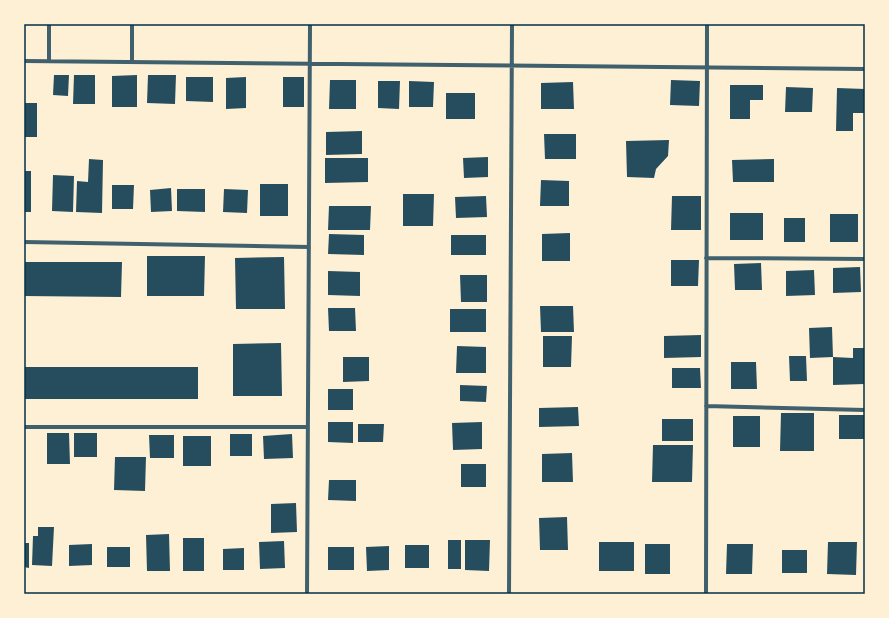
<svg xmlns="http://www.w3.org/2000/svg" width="889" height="618" viewBox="0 0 889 618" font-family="Raleway,sans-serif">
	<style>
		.building { fill: #264d5e }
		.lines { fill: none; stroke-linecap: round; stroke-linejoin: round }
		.minor { stroke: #3f606c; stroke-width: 4 }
		.neatline { fill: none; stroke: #003049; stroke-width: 1.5 }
	</style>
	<rect width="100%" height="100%" fill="#fdf0d5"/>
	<path class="building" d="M54,75h15l-1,21 -15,-1z
		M74,75h21v29h-22z
		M137,75v32h-25v-31z
		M148,75h28l-1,29 -28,-1z
		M186,77h27v25l-27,-1z
		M246,77v31l-20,1v-31z
		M283,77h21v30h-21z
		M330,80h26v29h-27z
		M671,80l29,1 -1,25 -29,-1z
		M378,81h22l-1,28 -21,-1z
		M409,81l25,1 -1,25h-24z
		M573,82l1,27h-33v-26z
		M730,85h33v15h-13v19h-20z
		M786,87l27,1 -1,24h-27z
		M837,88l28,1v24h-12v18h-17z
		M446,93h29v26h-29z
		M24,103h13v34h-13z
		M362,131v23l-36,1v-23z
		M544,134h32v25h-31z
		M669,140l-1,16 -12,13 -2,9 -27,-1 -1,-36z
		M488,157v20l-24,1 -1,-20z
		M325,158h43v24l-43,1z
		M89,159l14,1 -1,53 -26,-1 1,-31 11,1z
		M774,159v23h-41l-1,-22z
		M24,171h7v41h-7z
		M53,175l21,1 -1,36 -21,-1z
		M541,180l28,1v25h-29z
		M260,184h28v32h-28z
		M112,185h22l-1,24h-21z
		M171,188l1,23 -21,1 -1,-22z
		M177,189h28v23l-28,-1z
		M224,189l24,1 -1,23 -24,-1z
		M403,194h31l-1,32h-30z
		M486,196l1,21 -31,1 -1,-21z
		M672,196h29v34h-30z
		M329,206h42l-1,24h-42z
		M730,213h33v27h-33z
		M830,214h28v28h-28z
		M784,218h21v24h-21z
		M570,233v28h-28v-27z
		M329,234l35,1v20l-36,-1z
		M451,235h35v20h-35z
		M147,256h58l-1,40h-57z
		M284,257l1,52h-49l-1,-51z
		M671,260h28l-1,26h-27z
		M24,262h98l-1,35 -97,-1z
		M761,263l1,27h-27l-1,-26z
		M860,267l1,25 -28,1v-25z
		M814,270l1,25 -29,1v-25z
		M328,271l32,1v24l-32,-1z
		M460,275h27v27h-26z
		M540,306h33l1,26h-33z
		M328,308h27l1,23h-27z
		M450,309h36v23h-36z
		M832,327l1,30 -23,1 -1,-30z
		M701,335v22l-37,1v-22z
		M543,336h29l-1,31h-28z
		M281,343l1,53h-49v-52z
		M457,346l29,1v26h-30z
		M853,348h12v36l-32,1v-28l20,1z
		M789,356h17l1,25h-17z
		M343,357h26v24l-26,1z
		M731,362h25l1,27h-26z
		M24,367h174v32h-174z
		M672,368h28l1,20h-29z
		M460,385l27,1 -1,16 -26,-1z
		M328,389h25v21h-25z
		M578,407l1,19 -40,1v-19z
		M781,413h33v38h-34z
		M839,415h26v24h-26z
		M733,416h27v31h-27z
		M662,419h31v22h-31z
		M328,422h25v21l-25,-1z
		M482,422v27l-29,1 -1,-27z
		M358,424h26l-1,18h-25z
		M47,433h22l1,31h-23z
		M74,433h23v24h-23z
		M230,434h22v22h-22z
		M292,434l1,24 -29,1 -1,-23z
		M149,435h25v23h-24z
		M183,436h28v30h-28z
		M653,445h40l-1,37h-40z
		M572,453l1,29h-31v-28z
		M115,457h31l-1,34 -31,-1z
		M461,464h25v23h-25z
		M329,480h27v21l-28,-1z
		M296,503l1,29 -26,1v-29z
		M567,517l1,33h-28l-1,-32z
		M38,527h16l-2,39 -20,-1 1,-29h5z
		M169,534l1,37h-23l-1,-36z
		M183,538h21v33h-21z
		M448,540h13v29h-13z
		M465,540h25l-1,31 -24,-1z
		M284,541l1,27 -25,1 -1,-27z
		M599,542h35v29h-35z
		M828,542h29l-1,33 -29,-1z
		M24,543h5v25l-5,-1z
		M92,544v21l-23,1v-21z
		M645,544h25v30h-25z
		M727,544h26l-1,30h-26z
		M405,545h24v23h-24z
		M389,546v24l-22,1 -1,-24z
		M107,547h23v20h-23z
		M328,547h26v23h-26z
		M244,548v22h-21v-21z
		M782,550h25v23h-25z"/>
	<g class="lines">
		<path class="minor" d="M24,61l841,8
			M49,61v-37
			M132,62v-38
			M24,242l285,5
			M706,258l159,1
			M706,406l159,4
			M24,427h283
			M307,594l3,-570
			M509,594l3,-570
			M706,594l1,-570"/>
	</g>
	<rect width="889" height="618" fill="none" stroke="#fdf0d5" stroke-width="50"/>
	<rect x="25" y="25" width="839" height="568" class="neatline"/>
</svg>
